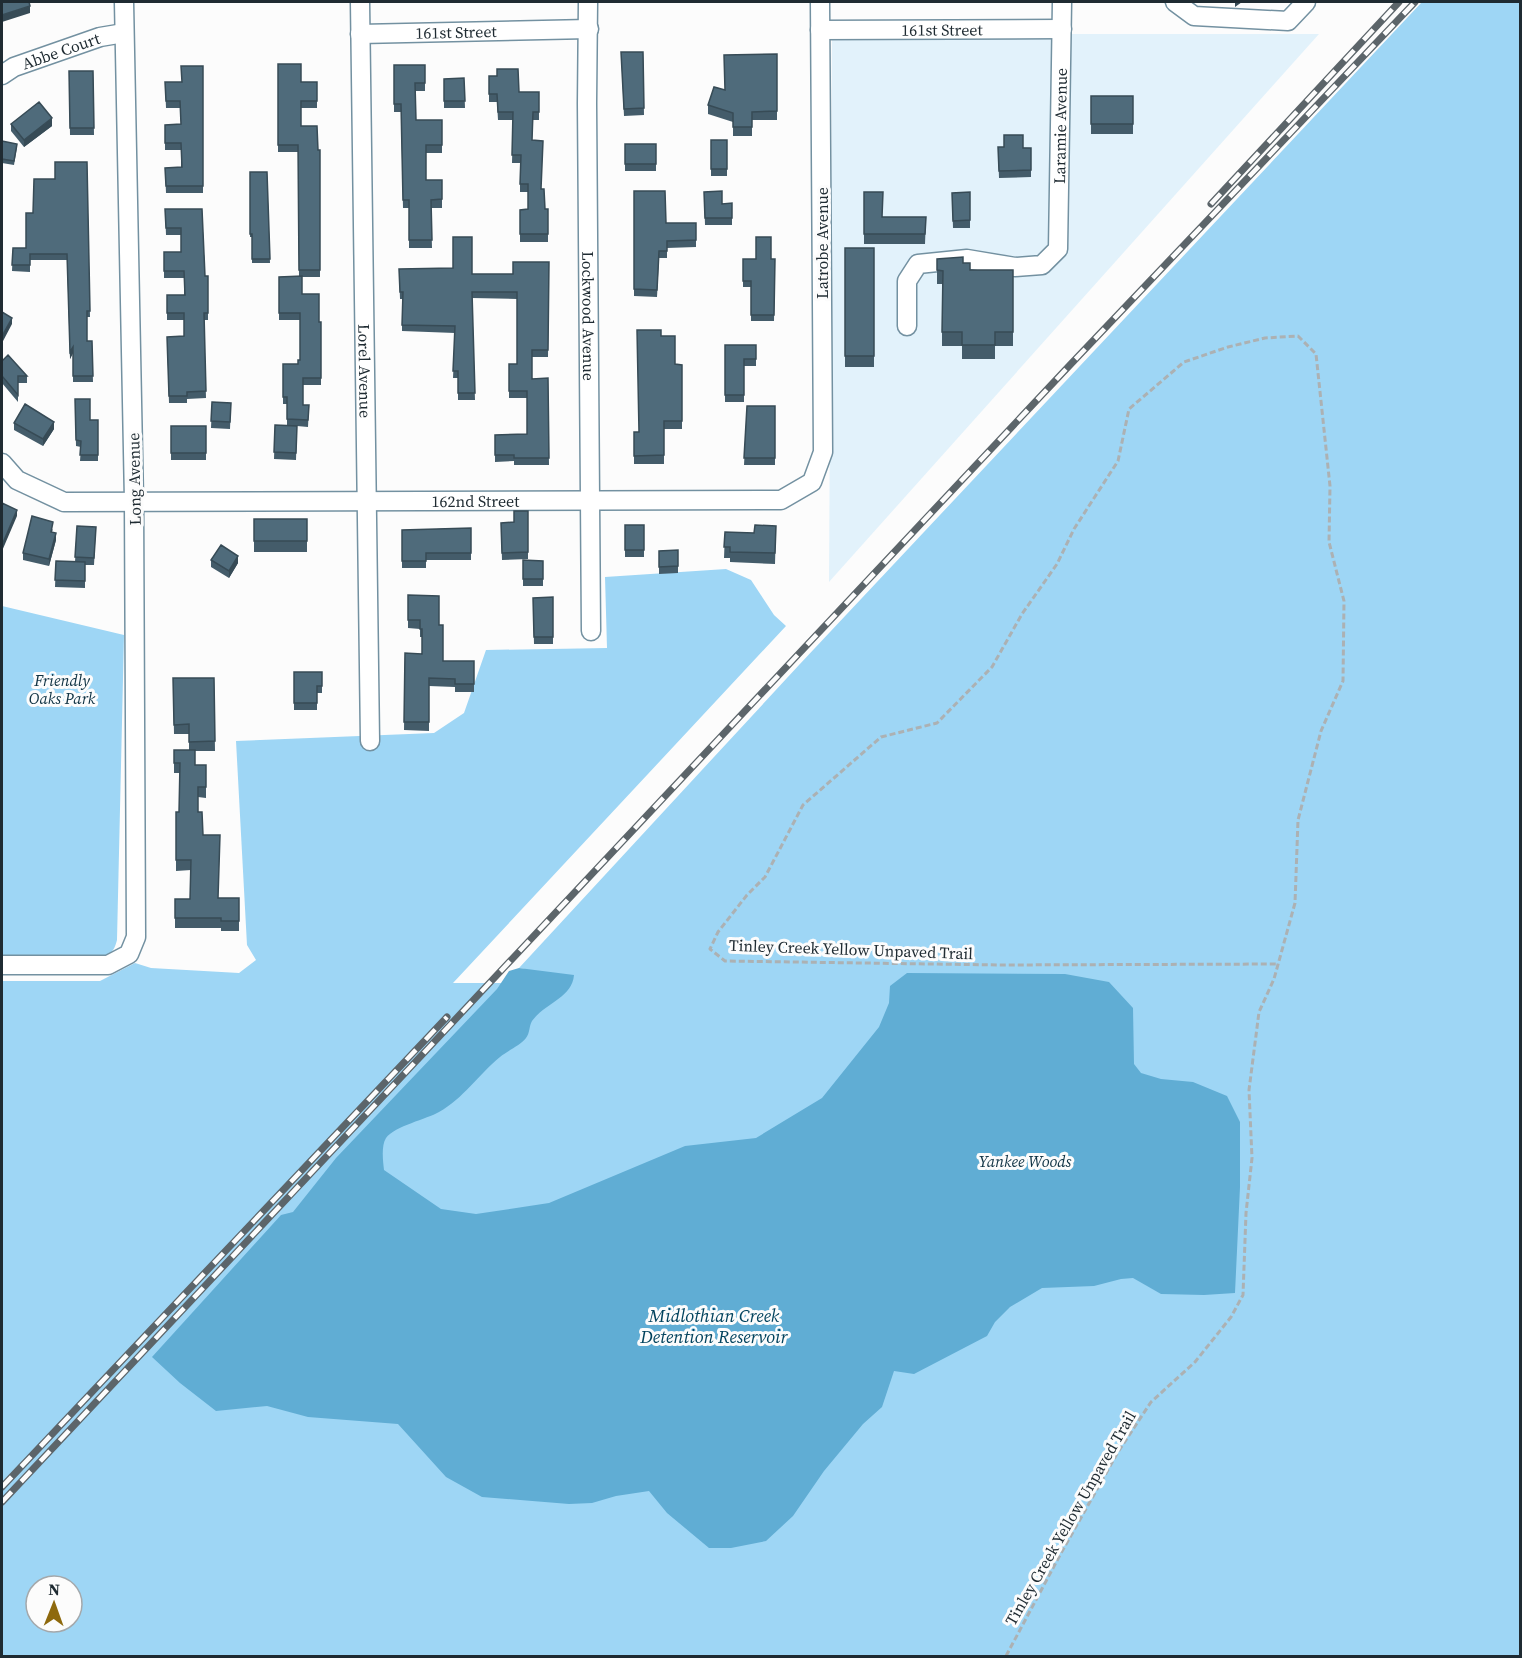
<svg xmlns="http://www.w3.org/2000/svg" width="1522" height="1658" viewBox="0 0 1522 1658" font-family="'Source Serif 4',serif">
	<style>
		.built { fill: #e2f2fb }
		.green { fill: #9ed6f5; fill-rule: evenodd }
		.water { fill: #60add4 }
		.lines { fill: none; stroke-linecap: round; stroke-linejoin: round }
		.minor-casing { stroke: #7391a1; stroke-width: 21 }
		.path { stroke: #acb1b3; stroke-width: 3; stroke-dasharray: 6 3; stroke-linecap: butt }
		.minor { stroke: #fff; stroke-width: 18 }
		.rail-casing { stroke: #5c656a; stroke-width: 7 }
		.rail { stroke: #fcfcfc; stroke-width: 4.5; stroke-dasharray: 14; stroke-linecap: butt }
		.wall { fill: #445c6a }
		.shaded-wall { fill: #374b56 }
		.building { fill: #4f6b7b; stroke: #374b56; stroke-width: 1.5 }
		.labels { text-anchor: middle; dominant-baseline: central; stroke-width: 6; stroke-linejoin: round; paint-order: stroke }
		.street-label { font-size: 16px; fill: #1f2b32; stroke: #fcfcfc }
		.park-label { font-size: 16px; font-style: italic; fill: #0f3243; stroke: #fcfcfc }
		.water-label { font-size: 18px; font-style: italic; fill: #00425d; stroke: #fcfcfc }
	</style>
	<rect width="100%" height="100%" fill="#fcfcfc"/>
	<path class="built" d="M1071,34h248l-490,548 3,-545z"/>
	<path class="green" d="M1422,2h98v1654h-1518v-675h98l35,-18 16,5 88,5 17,-13 -9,-15 -11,-204 198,-8 30,-20 22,-63 121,-2 -2,-71 121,-8 25,11 23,35 12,11 -333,357h60l12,-14 -6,-1 280,-303zM36,1586h36v36h-36z
		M2,606l122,29 -7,305c-2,8 -4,12 -11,16l-104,1z"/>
	<path class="water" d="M519,968l55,7c-2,23 -29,28 -42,46 -3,5 -2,12 -6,17 -5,7 -19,13 -26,19 -21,17 -37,42 -61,55 -12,7 -44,14 -53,26 -5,8 -3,23 -2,32l57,39 35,5 73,-11 136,-57 71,-8 66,-40 57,-71 10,-24 1,-17 17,-13 158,1 44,8 24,26 1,56 7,9 20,6 32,3 34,14 13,26v65l-5,106 -31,2 -43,-1 -28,-16 -12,1 -27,7 -52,2 -32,19 -15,15 -8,14 -73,38 -20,-3 -12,36 -19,17 -39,47 -31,45 -27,25 -35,7h-22l-42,-35 -18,-22 -33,5 -24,7 -23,1 -87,-7 -36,-20 -48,-53 -90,-7 -41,-11 -51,5 -36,-28 -28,-26 129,-142 12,-3 43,-54 161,-169 12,-18z"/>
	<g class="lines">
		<g class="minor-casing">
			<g id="minor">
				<path id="s1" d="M360,2l10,739"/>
				<path id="s2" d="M588,2l-1,101 4,528"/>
				<path d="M1175,2l19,14 94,5 18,-19"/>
				<path id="s3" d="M820,30l242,-1"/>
				<path id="s4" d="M360,34l229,-5"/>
				<path id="s5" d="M2,75l12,-8 86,-30 24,-4"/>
				<path id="s6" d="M907,326v-45l11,-17 49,-5 48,8 27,-2 16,-16 4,-247"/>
				<path id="s7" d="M2,463l15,17 47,22 717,-2 31,-18 11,-30 -3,-450"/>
				<path d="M2,965h106l21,-11 7,-17 -2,-436 -10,-499"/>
			</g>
		</g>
		<path class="path" d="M1006,1656l54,-101 58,-103 33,-50 44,-40 36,-45 12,-22 3,-82 6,-55 -3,-68 10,-78 15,-33 21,-76 3,-83 23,-89 22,-50 1,-80 -15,-59 1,-56 -14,-132 -18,-18 -33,2 -37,9 -44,15 -55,47 -11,52 -44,68 -17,35 -35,50 -30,53 -55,56 -56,14 -78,68 -38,72 -18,18 -29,37 -8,17 15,12 275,4 278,-1"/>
		<use href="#minor" class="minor"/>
		<g class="rail-casing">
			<path id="rail" d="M1211,204l188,-202
				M2,1487l445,-470
				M2,1502l1067,-1136 346,-364"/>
		</g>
		<use href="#rail" class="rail"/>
	</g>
	<path class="wall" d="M621,52h22l1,63 -20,1z
		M777,54v66h-25v16h-19v-14l-25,-8v-9l17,-15z
		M278,64l23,18h16v26h-16v18l17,24h2v127h-18v17l17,28 2,7v56h-18v20h6l-1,22 -11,-1 -1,34 -22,-1 1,-34 12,1v-22h-4v-40h15l2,-4v-40h-21v-43l20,-1 -1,-124h-20z
		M394,65h31v26h-10l1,29h26v33h-16v27h16v28h-11l1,40h-23v-40h-6l-2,-96h-7z
		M203,66v127h-37l-1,-25 16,-1v-17h-16v-25l16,-1 -1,-16h-14l-1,-26h16z
		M69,71h24l1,64h-24z
		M489,76l30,16h20v28h-6l-1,20 13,69h3v33h-28v-32l8,-1v-17h-8v-29h-8l1,-43h-15l-1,-18h-8z
		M464,78l1,30h-21v-29z
		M1091,96h42v38h-42z
		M11,124l41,2 -28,21 -13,-16z
		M711,140h16v36h-16z
		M2,141l15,6 -3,18 -12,-2z
		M625,144h31v27h-31z
		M998,147l33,1v29l-32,1z
		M87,162l3,155h-3v24h5l1,41h-20v-29l-3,6 -3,-99h-37v12l-18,-1 1,-23h13l7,-35 22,-34z
		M250,172h17l3,91h-18v-26h-2z
		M634,191l32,32h30v24l-29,1v10h-8l-2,39 -23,-1z
		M704,192l18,12 10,-1v22h-27z
		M864,192l19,25h43l-1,27h-61z
		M970,192v36h-17l-1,-35z
		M165,209h37l3,67h3v44h-4l2,78 -19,1v4h-18l-2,-66 17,-1v-16h-17v-25h17v-17h-20v-26h17v-17h-15z
		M845,248h29v119h-29z
		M743,259h32l-1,62h-23v-34h-8z
		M937,259l26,4 7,7h43v76h-18v13h-33v-13h-20v-62h-5z
		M549,262l-1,95h-16v22l16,-1 1,87h-35v-4l-19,1v-27l32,-1v-36h-18v-34h8v-65l-45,-1 3,102h-17v-22h-5l2,-45 -53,-2v-32h-2l-1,-30 73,5h41z
		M661,336l14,28 7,1v64h-18v35h-30v-32h5z
		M725,345h31v21h-12v36h-19z
		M2,361l25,15v7h-9v19l-16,-19z
		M75,399l15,21h8v41h-18l1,-14 -5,-1z
		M212,402l19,1 -1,26 -19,-1z
		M747,406h28v59h-31z
		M14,423l40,6 -11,17 -29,-16z
		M171,426h35v34h-35z
		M528,511v48l-26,1 -1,-37 13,-1z
		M254,519h53v33h-53z
		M625,525h19v32h-19z
		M77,526l19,1 -2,38h-9v23l-30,-1 1,-26 19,1z
		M776,526l-1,38 -45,-2v-4h-6l1,-26 29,1z
		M471,528v32h-45v8h-24v-38z
		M53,529l-1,3 4,8 -7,26 -26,-6v-7z
		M678,550v23l-19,1v-23z
		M211,560l27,3 -9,15 -18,-11z
		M523,560l20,1v25h-20z
		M408,595l31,30 4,36h31v31h-19v-5l-26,-1v45l-25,-1 1,-77 17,1v-17h-2v-8l-12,-1z
		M553,597v47h-19l-1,-46z
		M294,672h28v21h-5v17h-23z
		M173,678h41l1,73h-20v14h11v33l-8,-1v15l5,23 15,63h21v33h-18v-3h-46v-29h15l1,-29 -15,1v-59h3l1,-39h-6v-23h15v-16h-15z"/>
	<path class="shaded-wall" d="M1235,2h7l-7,5z
		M30,6v7l-28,9v-7z
		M52,118v8l-28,21v-7z
		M12,318v6l-10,19v-7z
		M73,347v6l-3,6v-7z
		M54,422v7l-11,17v-7z
		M17,510v6l-15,35v-6z
		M56,533v7l-7,26v-7z
		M238,556v7l-9,15v-7z"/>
	<path class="building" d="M2,2h27l1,4 -28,9z
		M621,52h22l1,56 -20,1z
		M777,54v57l-25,1v15h-19v-14l-25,-8 6,-18 11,3 -1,-35z
		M278,64h23v18h16v19h-16v25h16l1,24h2v120h-21l-1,-125h-20z
		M394,65h31v18h-10l1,37h26v25h-16v35h16v19l-11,1 1,40h-23v-40h-6l-2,-96h-7z
		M181,66h22v120h-37l-1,-18 17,-1 -1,-24h-16v-18l16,-1 -1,-23h-14l-1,-19h17z
		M497,69h21l1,23h20v20h-6l-1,28 11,1 -2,48h3l1,20h3v25h-28v-24l8,-1v-25h-8l1,-29h-9l1,-43h-15l-1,-18h-8v-18h8z
		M69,71h24l1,57h-24z
		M464,78l1,23h-21v-22z
		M1091,96h42v28h-42z
		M39,102l13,16 -28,22 -13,-16z
		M1004,135h19v13h8v22l-32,1 -1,-24h6z
		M711,140h16v29h-16z
		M2,141l15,3 -3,17 -12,-2z
		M625,144h31v20h-31z
		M55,162h32l3,149h-3v30h5l1,35h-20v-29l-3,5 -3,-98h-37v11h-18l1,-17h13v-35h7l1,-34h21z
		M250,172h17l3,87h-18v-25h-2z
		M634,191h31l1,32h30v17l-29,1v10h-8l-2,39 -23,-1z
		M722,191v13l10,-1v15h-27l-1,-26z
		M864,192h19l-1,25h44l-1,17h-61z
		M970,192v28l-17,1 -1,-28z
		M165,209h37l3,67h3v37h-4l2,78 -19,1v4h-18l-2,-59 17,-1v-23h-17v-18h18l-1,-24h-20v-19h17v-24h-15z
		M453,237h19v37h41v-12h36l-1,88h-16v29l16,-1 1,80h-35v-3h-19v-20l32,-1v-43h-18v-27h8v-72h-45l3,101h-17v-22h-5l2,-45 -53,-1 1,-33h-3l-1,-23 54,-1z
		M756,237h15v22h4l-1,56h-23v-34h-8v-22h13z
		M845,248h29v108h-29z
		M963,257v6h7v7h43v62h-18v13h-33v-13h-20l1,-61 -6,-1v-11z
		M302,276v18h17v28h2v56h-18v27h6l-1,15 -21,-1v-22h-4v-33h15v-4h2v-47h-21v-36z
		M2,312l10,6 -10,18z
		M637,330h24v6h14v28l7,1v56h-18v34l-30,1v-24h5z
		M725,345h31v14h-12v36h-19z
		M8,355l19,21h-9v19l-16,-19v-15z
		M75,399h15v21h8v35h-18l1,-14 -5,-1z
		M212,402l19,1 -1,19 -19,-1z
		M25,404l29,18 -11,17 -29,-16z
		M747,406h28v52h-31z
		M275,425l22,1 -1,27 -22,-1z
		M171,426h35v27h-35z
		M2,503l15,7 -15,35z
		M514,511h14v41l-26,1 -1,-30 13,-1z
		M32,516l21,6 -2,10 5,1 -7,26 -26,-6z
		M254,519h53v22h-53z
		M625,525h19v25h-19z
		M755,525l21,1 -1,27 -45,-1v-5h-6l1,-15 29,1z
		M77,526l19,1 -2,31 -19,-1z
		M471,528v25h-45v8h-24v-31z
		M221,545l17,11 -9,15 -18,-11z
		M678,550v16l-19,1v-16z
		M523,560l20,1v18h-20z
		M56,561l29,1v19l-30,-1z
		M408,595l31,1v29h4v36h31v23h-19v-5l-26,-1v44h-25l1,-69 17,1v-25h-2v-9h-12z
		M553,597v40h-19l-1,-39z
		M294,672h28v14h-5v17h-23z
		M173,678h41l1,63 -26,1v-18l-15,1z
		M174,750h21v15h11v22h-8v25h4l1,23h17l-2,63h21v23h-18v-3h-46v-19h15l1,-39h-15v-48h3l1,-49h-6z"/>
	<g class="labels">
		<g class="street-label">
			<text stroke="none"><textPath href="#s3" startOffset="122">161st Street</textPath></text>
			<text stroke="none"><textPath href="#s4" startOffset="96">161st Street</textPath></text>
			<text stroke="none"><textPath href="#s5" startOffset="64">Abbe Court</textPath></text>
			<text stroke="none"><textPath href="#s6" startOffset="336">Laramie Avenue</textPath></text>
			<text transform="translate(822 243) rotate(-90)">Latrobe Avenue</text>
			<text stroke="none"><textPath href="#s2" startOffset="314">Lockwood Avenue</textPath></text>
			<text stroke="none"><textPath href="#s1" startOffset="369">Lorel Avenue</textPath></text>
			<text transform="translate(134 479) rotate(-91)">Long Avenue</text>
			<text stroke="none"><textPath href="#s7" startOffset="486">162nd Street</textPath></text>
			<text transform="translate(851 949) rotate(2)">Tinley Creek Yellow Unpaved Trail</text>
			<text transform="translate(1070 1518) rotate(-60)">Tinley Creek Yellow Unpaved Trail</text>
		</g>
		<g class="park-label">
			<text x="62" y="680">Friendly<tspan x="62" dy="18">Oaks Park</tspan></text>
			<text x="1025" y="1161">Yankee Woods</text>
		</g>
		<g class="water-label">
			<text x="714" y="1315">Midlothian Creek<tspan x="714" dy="21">Detention Reservoir</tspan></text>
		</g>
	</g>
	<rect width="1522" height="1658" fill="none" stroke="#1f2b32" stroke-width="6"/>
	<g transform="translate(54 1604) rotate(1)"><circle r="28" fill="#fcfcfc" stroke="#a4a8ab" stroke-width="1.5"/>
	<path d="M0-4.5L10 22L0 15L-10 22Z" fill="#8e690d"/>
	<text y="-9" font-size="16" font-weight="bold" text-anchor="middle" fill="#1f2b32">N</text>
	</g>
</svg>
